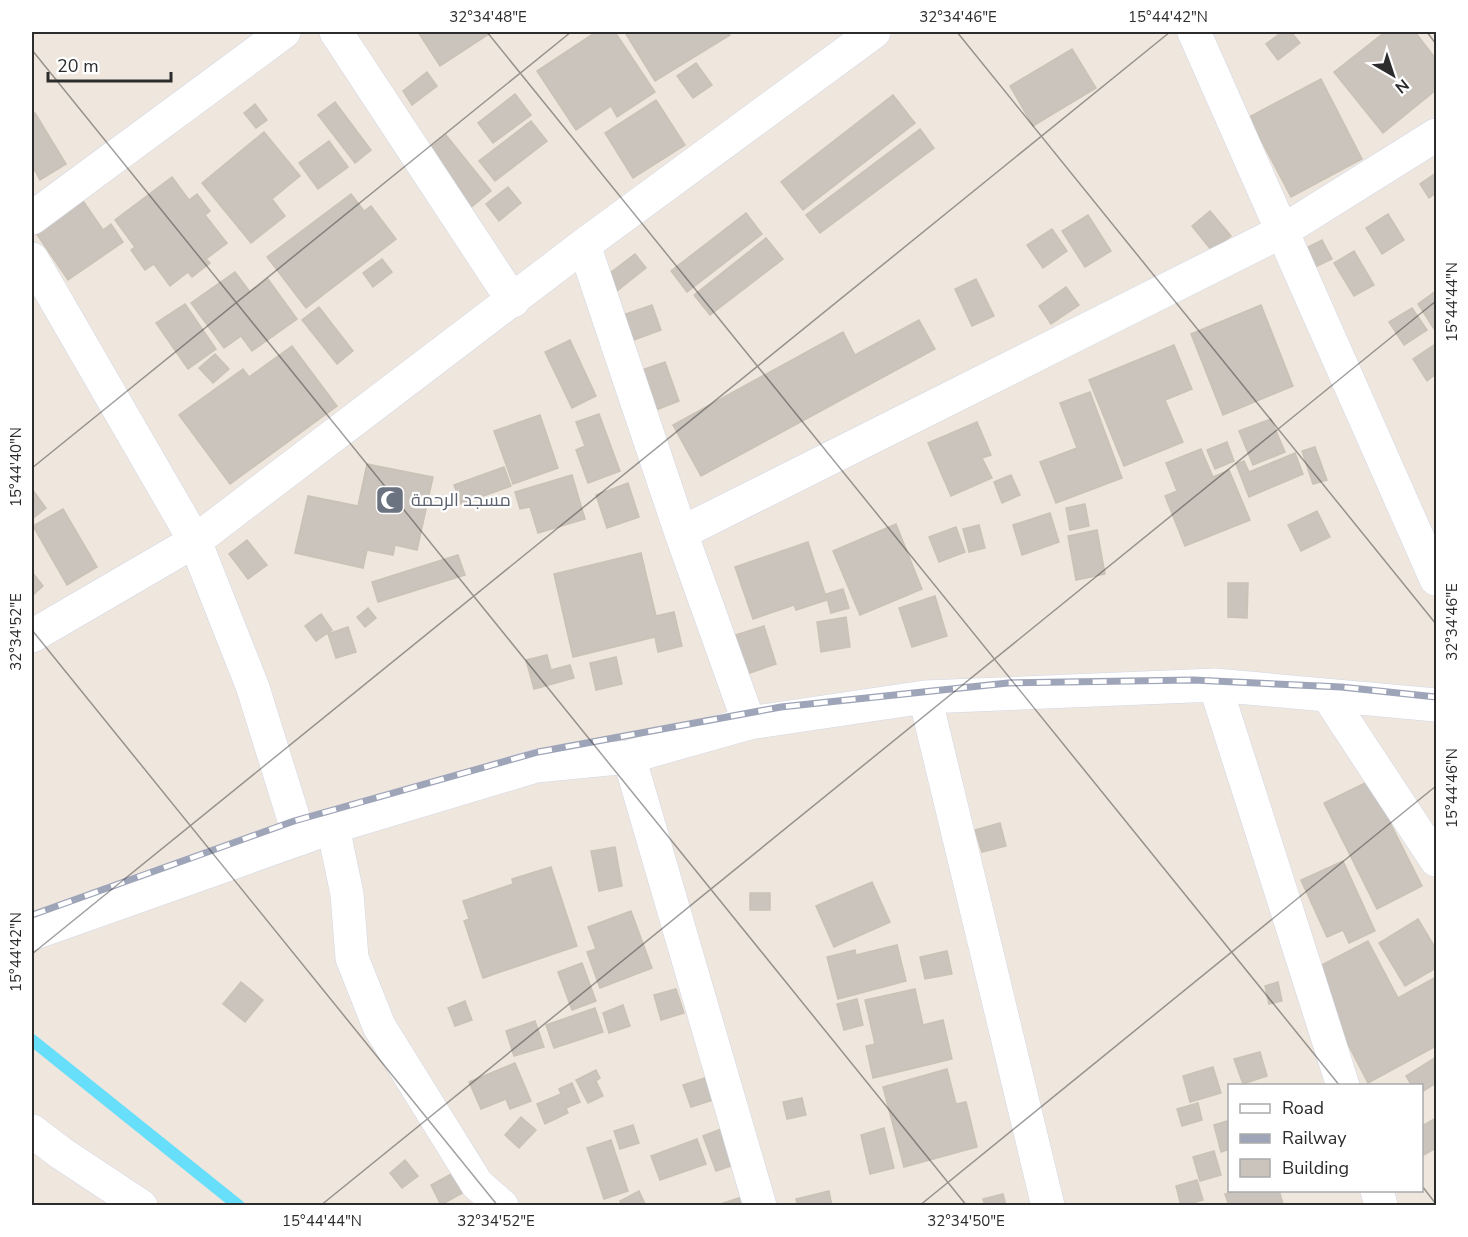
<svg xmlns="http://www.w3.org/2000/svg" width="1468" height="1237" viewBox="0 0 1468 1237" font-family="'Nunito Sans',Cairo,sans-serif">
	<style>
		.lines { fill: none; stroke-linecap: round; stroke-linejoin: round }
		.stream { stroke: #67dffa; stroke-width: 12 }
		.building { fill: #cac4bc; stroke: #cbc2b6; stroke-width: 1.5 }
		.minor-casing { stroke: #d2d7e6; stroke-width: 34 }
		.minor { stroke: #fff; stroke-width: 33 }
		.rail-casing { stroke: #9fa5b8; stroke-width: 7 }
		.rail { stroke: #fff; stroke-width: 4.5; stroke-dasharray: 14; stroke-linecap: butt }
		.ticks { fill: none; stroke: #2c2c2c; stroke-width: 1.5; stroke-opacity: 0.45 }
		.labels { text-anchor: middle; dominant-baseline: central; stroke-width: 4.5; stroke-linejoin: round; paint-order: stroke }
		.worship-label { font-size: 18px; fill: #5b616d; stroke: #fff; text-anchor: start }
		.neatline { fill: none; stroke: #2c2c2c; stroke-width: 2 }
		.ticks-label { font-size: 15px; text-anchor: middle; fill: #2c2c2c }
	</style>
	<rect width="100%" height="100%" fill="#efe6dd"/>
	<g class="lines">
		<path class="stream" d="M32,1040l207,166"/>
	</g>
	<path class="building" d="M418,32h74l-52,34z
		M596,32h19l40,60 -38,25 -6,-11 -35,24 -39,-59z
		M630,32h98l2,3 -75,46 -29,-47z
		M1282,32h9l9,11 -22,17 -12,-16z
		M1385,32h30l21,27v31l-53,43 -49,-61z
		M1072,49l24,39 -63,38 -23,-40z
		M696,63l16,22 -19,13 -16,-22z
		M427,72l10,14 -25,19 -9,-14z
		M1321,79l41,80 -71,38 -42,-80z
		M515,94l16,21 -38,28 -15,-20z
		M893,95l22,28 -112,87 -22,-28z
		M656,100l29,45 -52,33 -28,-45z
		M335,102l36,48 -16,13 -37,-48z
		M255,104l12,16 -11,8 -12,-15z
		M35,113l31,51 -26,16 -8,-15v-50z
		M531,121l16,20 -52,40 -16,-20z
		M920,129l14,19 -114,85 -14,-18z
		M264,132l36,44 -28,23 13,17 -34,27 -49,-60z
		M446,135l45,56 -22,18 -45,-56z
		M329,141l19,26 -30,22 -19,-26z
		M1436,173v20l-7,5 -9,-14z
		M172,177l17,23 8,-6 13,17 -5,4 22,28 -21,16 4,4 -18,14 -4,-5 -18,14 -16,-22 -9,6 -14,-20 4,-3 -20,-27z
		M508,187l13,16 -22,18 -13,-17z
		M351,194l13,17 7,-5 25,33 -90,69 -39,-51z
		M81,198l22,32 8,-6 12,18 -55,38 -34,-50z
		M1210,211l21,25 -19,15 -20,-25z
		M746,213l16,21 -75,58 -16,-21z
		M1388,214l16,26 -22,14 -16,-26z
		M1088,215l23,36 -26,16 -23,-36z
		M1052,229l15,22 -24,17 -16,-23z
		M766,238l17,21 -73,56 -16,-20z
		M1322,240l10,19 -19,9 -9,-19z
		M1354,251l20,34 -20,11 -20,-33z
		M635,254l11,14 -34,27 -11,-15z
		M382,259l10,13 -19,15 -10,-14z
		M235,272l15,20 18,-13 29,40 -45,32 -11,-15 -17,12 -33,-45z
		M976,279l18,37 -22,10 -17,-37z
		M1066,287l13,18 -28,19 -12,-18z
		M1436,291v41l-18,-28z
		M185,304l31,45 -28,20 -32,-46z
		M652,305l9,25 -30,11 -8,-26z
		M1261,305l32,81 -70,29 -32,-81z
		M319,307l34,44 -16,13 -35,-44z
		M1412,308l15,22 -23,15 -15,-23z
		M919,320l16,29 -234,127 -28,-51 170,-93 12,23z
		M570,340l26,56 -24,12 -27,-56z
		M1174,345l18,44 -27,11 18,42 -59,24 -35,-86z
		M1434,345l2,3v26l-9,7 -14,-22z
		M292,346l45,60 -107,78 -51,-69 64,-46 6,8z
		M215,354l14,15 -16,14 -14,-15z
		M665,362l14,39 -23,9 -14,-40z
		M1090,392l32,86 -66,25 -16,-41 37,-14 -17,-45z
		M599,414l21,57 -32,12 -12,-33 9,-4 -9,-24z
		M540,415l18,53 -45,16 -19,-53z
		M1271,419l14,33 -32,13 -14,-34z
		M977,422l14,33 -9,3 10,20 -41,18 -23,-53z
		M1227,442l7,19 -19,8 -8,-19z
		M1315,447l12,33 -14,4 -11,-33z
		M1201,449l12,28 16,-7 21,50 -65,26 -20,-50 12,-5 -11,-28z
		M1295,453l8,21 -54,23 -13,-33 8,-3 5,11z
		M367,464l66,13 -16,73 -22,-5 -2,10 -26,-5 -4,18 -68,-15 13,-57 50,10z
		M504,467l7,19 -50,18 -7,-19z
		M572,475l13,44 -47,14 -8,-26 -10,2 -5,-17z
		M1011,475l9,20 -18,8 -8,-21z
		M628,483l11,34 -32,11 -11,-33z
		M32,489l14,19 -14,11z
		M1085,504l4,22 -19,4 -4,-22z
		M63,509l34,58 -30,18 -34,-59z
		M1317,511l13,26 -29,14 -13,-26z
		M1050,513l9,29 -37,13 -9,-30z
		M896,524l26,65 -62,26 -27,-64z
		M979,525l6,23 -16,4 -6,-23z
		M956,527l9,25 -26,10 -10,-25z
		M1097,530l8,44 -29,6 -8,-44z
		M247,540l20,25 -19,14 -19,-25z
		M808,542l19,58 -31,10 -2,-5 -41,14 -18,-52z
		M641,553l15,63 18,-4 8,34 -24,6 -3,-15 -82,20 -19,-83z
		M458,555l7,20 -87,27 -6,-20z
		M32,572l11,14 -11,10z
		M1228,583h20l-1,35 -19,-1z
		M843,589l6,19 -18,5 -5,-19z
		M935,596l12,40 -35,11 -13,-39z
		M368,608l8,10 -11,9 -8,-10z
		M321,614l11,16 -16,11 -11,-15z
		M846,617l4,30 -29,5 -4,-30z
		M764,626l12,38 -38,13 -12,-39z
		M348,627l8,25 -20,6 -8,-24z
		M547,655l4,15 19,-5 4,13 -40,11 -8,-29z
		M616,657l6,27 -26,6 -6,-27z
		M1369,781l53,105 -45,23 -53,-106z
		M1000,823l6,23 -24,6 -7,-22z
		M615,847l7,39 -23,5 -8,-40z
		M1343,861l32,70 -26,12 -6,-13 -16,7 -26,-57z
		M551,867l26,79 -94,32 -19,-57 5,-2 -6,-18 50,-17 -1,-5z
		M872,882l18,40 -56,25 -18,-41z
		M750,893h20v17h-20z
		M631,911l21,57 -52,20 -13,-36 9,-3 -8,-22z
		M1418,919l18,30v19l-31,18 -26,-43z
		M1368,941l30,57 38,-21v69l-68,37 -58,-112z
		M897,945l9,36 -68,18 -11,-42 28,-7 1,5z
		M947,951l5,23 -27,5 -5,-22z
		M582,963l14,38 -24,9 -14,-38z
		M241,982l22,18 -18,22 -22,-18z
		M1278,982l4,19 -13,3 -4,-18z
		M676,989l8,24 -23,7 -7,-25z
		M915,989l8,36 20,-5 9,39 -79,19 -7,-32 9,-2 -10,-44z
		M857,999l6,26 -19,5 -7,-26z
		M465,1001l7,19 -17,6 -7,-18z
		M623,1005l7,21 -21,7 -6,-20z
		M595,1008l8,24 -49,16 -8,-23z
		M535,1021l9,26 -30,9 -8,-25z
		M1260,1052l7,24 -24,8 -9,-25z
		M1436,1057v26l-14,9v-6h-10l-6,-10z
		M515,1063l16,38 -21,8 -4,-10 -25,10 -12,-27z
		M1213,1067l8,26 -31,9 -7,-26z
		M947,1069l9,35 10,-2 11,45 -73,20 -21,-80z
		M596,1070l4,8 -4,3 7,15 -15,7 -12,-23z
		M705,1078l8,22 -22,7 -8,-22z
		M572,1083l8,19 -14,6 2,5 -23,11 -8,-20 24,-10 -2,-5z
		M802,1098l4,17 -19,4 -4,-17z
		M1198,1103l4,17 -20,6 -5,-17z
		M521,1117l15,13 -17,18 -14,-13z
		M1436,1118v30l-14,8v-30z
		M1230,1120v29l-9,3 -7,-27z
		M633,1125l6,18 -19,6 -6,-18z
		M884,1128l10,40 -24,6 -9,-39z
		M721,1129l13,36 -18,6 -13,-35z
		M697,1139l9,25 -46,16 -9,-24z
		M611,1140l17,51 -24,8 -17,-51z
		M1214,1151l7,24 -21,6 -7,-24z
		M405,1160l13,16 -16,12 -12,-15z
		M453,1173l11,19 -23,13 -10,-20z
		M1197,1180l6,20 -22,6 -5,-20z
		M1238,1190h41l4,14 -54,2 -4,-12z
		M639,1191l7,15h-24l-2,-5z
		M829,1191l3,15h-34l-2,-7z
		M1003,1194l3,12h-21l-2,-7z
		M742,1197l3,9h-28v-1z"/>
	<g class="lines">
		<g class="minor-casing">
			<path id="minor" d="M336,32l177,269
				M1194,32l242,547
				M32,218l252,-186
				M584,245l97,288 68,190
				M32,259l163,282 58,147 47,151
				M681,533l600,-301 155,-97
				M32,636l163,-95 389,-296 290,-213
				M1215,685l128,401
				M1328,696l108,164
				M925,697l123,509
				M629,757l131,449
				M333,827l14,67 5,64 27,68 98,158 25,22
				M32,934l301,-107 203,-61 93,-9 120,-34 176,-26 290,-12 221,20
				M32,1131l29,22 80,53
				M1377,1190l4,16"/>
		</g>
		<use href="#minor" class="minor"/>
		<g class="rail-casing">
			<path id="rail" d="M32,915l262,-94 244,-69 243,-45 227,-24 185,-3 148,7 95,10"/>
		</g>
		<use href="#rail" class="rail"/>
	</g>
	<path class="ticks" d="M487,32l853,1054M957,32l479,592M1427,32l9,12M32,50l935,1156M32,468l539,-436M32,630l466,576M32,954l1138,-922M1422,1186l14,18M320,1206l1116,-905M919,1206l517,-420"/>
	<defs>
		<g id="mosque-square" transform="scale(1.5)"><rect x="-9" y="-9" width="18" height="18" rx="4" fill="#6b7280" stroke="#fff"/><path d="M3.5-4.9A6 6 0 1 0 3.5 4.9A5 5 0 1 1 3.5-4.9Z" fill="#fff"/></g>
	</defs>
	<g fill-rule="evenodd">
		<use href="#mosque-square" x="390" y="500"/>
	</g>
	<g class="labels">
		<g class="worship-label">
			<text x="411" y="500">مسجد الرحمة</text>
		</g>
	</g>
	<rect width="1468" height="1237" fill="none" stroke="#ffffff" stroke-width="66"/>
	<rect x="1228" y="1084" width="195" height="108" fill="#ffffff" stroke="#ababab" stroke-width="1.5"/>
	<rect x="1240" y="1104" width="30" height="9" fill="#ffffff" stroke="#ababab" stroke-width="1.5"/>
	<text x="1282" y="1114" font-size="18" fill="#2c2c2c">Road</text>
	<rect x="1240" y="1134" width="30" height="9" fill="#9fa5b8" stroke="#ababab" stroke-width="1.5"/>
	<text x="1282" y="1144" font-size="18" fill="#2c2c2c">Railway</text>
	<rect x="1240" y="1159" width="30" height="18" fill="#cac4bc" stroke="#ababab" stroke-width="1.5"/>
	<text x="1282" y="1174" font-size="18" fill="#2c2c2c">Building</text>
	<g transform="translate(1393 75) rotate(141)" stroke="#ffffff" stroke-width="4.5" paint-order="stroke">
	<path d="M0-4.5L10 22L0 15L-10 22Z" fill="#2c2c2c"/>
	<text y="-9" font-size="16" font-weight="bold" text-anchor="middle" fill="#2c2c2c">N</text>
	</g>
	<path d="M48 72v9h123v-9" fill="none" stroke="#2c2c2c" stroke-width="3"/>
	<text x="57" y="72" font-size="18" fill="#2c2c2c" stroke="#ffffff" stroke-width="4.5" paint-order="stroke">20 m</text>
	<rect x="33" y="33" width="1402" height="1171" class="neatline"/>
	<g class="ticks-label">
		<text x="488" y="22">32°34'48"E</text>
		<text x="958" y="22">32°34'46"E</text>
		<text x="1168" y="22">15°44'42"N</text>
		<text transform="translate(1452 302) rotate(-90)" y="5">15°44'44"N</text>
		<text transform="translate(16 467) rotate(-90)" y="5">15°44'40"N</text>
		<text transform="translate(1452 622) rotate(-90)" y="5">32°34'46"E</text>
		<text transform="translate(16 632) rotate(-90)" y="5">32°34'52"E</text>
		<text transform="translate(1452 788) rotate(-90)" y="5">15°44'46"N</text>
		<text transform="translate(16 952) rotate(-90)" y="5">15°44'42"N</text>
		<text x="322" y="1226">15°44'44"N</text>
		<text x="496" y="1226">32°34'52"E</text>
		<text x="966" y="1226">32°34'50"E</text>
	</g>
</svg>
